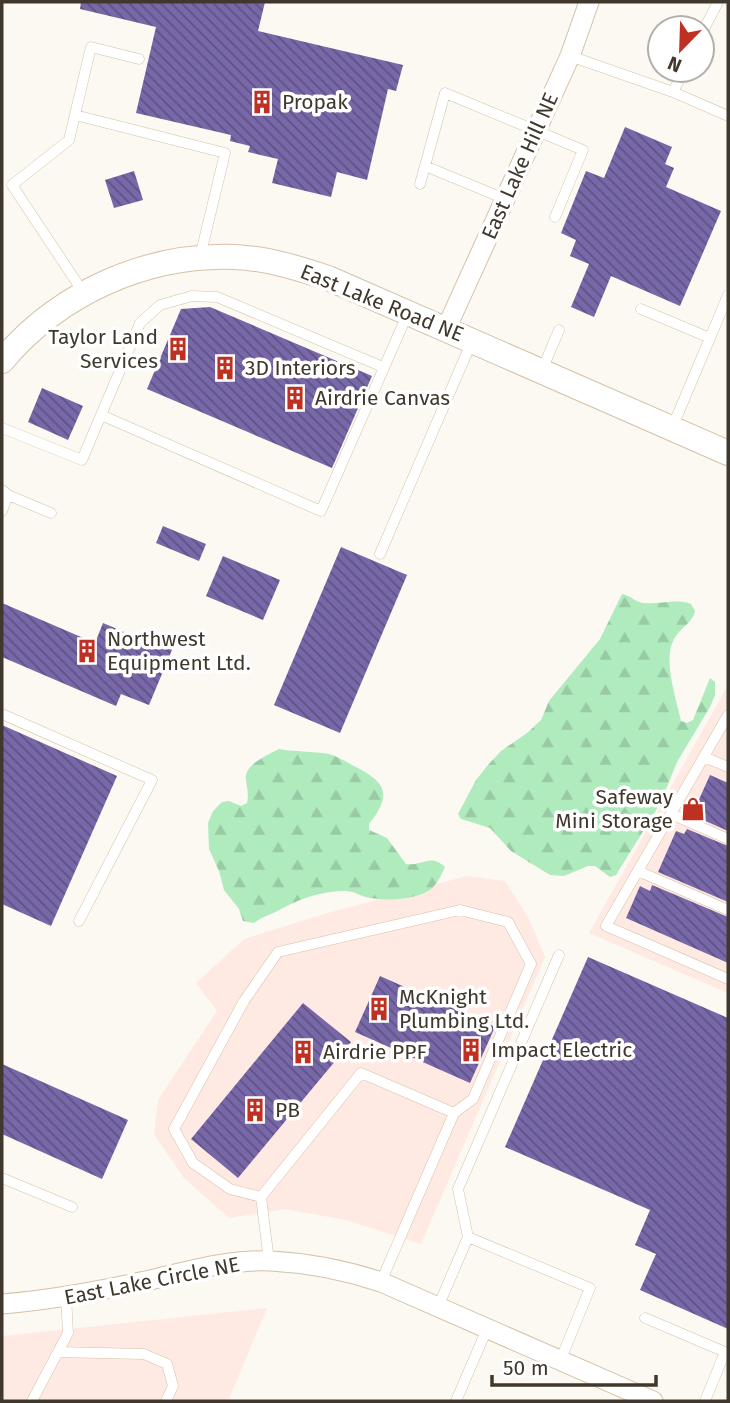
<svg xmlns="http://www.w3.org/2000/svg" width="730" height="1403" viewBox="0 0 730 1403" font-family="'Fira Sans',sans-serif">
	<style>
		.commercial { fill: #feeae2 }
		.forest { fill: url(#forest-firs) }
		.building { fill: url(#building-back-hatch) }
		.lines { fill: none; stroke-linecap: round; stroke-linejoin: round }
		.service-casing { stroke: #d6c1a8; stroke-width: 11 }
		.minor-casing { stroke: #d6c1a8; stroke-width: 21 }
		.tertiary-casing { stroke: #d6c1a8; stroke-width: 26 }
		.service { stroke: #fff; stroke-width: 10 }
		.minor { stroke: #fff; stroke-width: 19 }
		.tertiary { stroke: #fff; stroke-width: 24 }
		.labels { text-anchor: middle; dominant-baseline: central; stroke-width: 7; stroke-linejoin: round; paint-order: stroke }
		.poi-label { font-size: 21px; fill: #40382d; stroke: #fff; text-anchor: start }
		.street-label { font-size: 21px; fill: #40382d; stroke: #fff }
	</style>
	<defs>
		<pattern id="forest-firs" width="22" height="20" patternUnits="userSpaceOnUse" patternTransform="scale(1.75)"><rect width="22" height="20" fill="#b0ebbe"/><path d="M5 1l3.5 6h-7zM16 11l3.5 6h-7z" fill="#98caa4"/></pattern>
		<pattern id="building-back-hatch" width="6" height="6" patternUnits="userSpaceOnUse" patternTransform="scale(1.75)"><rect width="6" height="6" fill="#7868a9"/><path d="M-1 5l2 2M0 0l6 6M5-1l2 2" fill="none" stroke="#5f5282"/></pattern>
	</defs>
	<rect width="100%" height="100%" fill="#fcf8f2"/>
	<path class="commercial" d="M728,685v308l-139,-60z
		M467,876l38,5 23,36 17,40 -124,287 -75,-24 -61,-11 -56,9 -46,-41 -29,-43 4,-34 59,-89 -21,-28 48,-44 80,-25z
		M267,1308l-39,93h-226v-65z"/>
	<path class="forest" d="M622,594c8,1 13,8 21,9 16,2 33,-5 48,1l4,7c-2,11 -13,16 -19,25 -15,21 0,61 5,85l6,2 6,-3 17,-42 5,4v13l-5,12 -33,55 -17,42 -44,71 -6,2 -15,-11h-7l-24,10 -14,-1 -39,-24 -21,-23 -29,-9 -3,-5 18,-34 12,-15 13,-14 26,-18 14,-13 8,-19 51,-62z
		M279,749c16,3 33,2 50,5 8,2 17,8 25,12 32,16 39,28 15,58v6l18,8 19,26c18,2 24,-11 39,3 -3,6 -6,14 -11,19 -11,14 -51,16 -68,11 -7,-2 -13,-6 -21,-6 -22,0 -44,7 -62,17 -10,6 -20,8 -29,15l-11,-2 -4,-12 -15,-19 -5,-19 -10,-22 -1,-26 5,-12 9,-9 7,-1 12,5 6,-3c2,-10 0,-14 -1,-23 -3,-15 22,-25 33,-31z"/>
	<path class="building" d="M81,2h184l-7,29 145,34 -7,26 -8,-2 -21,91 -30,-8 -6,25 -59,-14 6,-24 -30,-7 2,-6 -20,-5 1,-6 -95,-22 20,-86 -76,-18z
		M625,127l47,20 -7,17 9,4 -8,19 55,24 -41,95 -69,-30 -17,41 -23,-10 18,-43 -19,-8 6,-16 -15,-7 25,-62 18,7z
		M134,171l9,29 -29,8 -9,-28z
		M210,307l162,69 -40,92 -185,-79 34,-80z
		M42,388l41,18 -15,34 -40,-18z
		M163,526l43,18 -7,17 -43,-18z
		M341,547l66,28 -67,158 -66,-28z
		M223,556l57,24 -17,40 -57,-24z
		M2,603l93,40 8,-20 40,17 3,-7 28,12 -25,60 -28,-11 -5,12 -114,-49z
		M2,725l115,51 -66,150 -49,-22z
		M710,775l18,8v48l-36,-16z
		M687,829l41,17v56l-70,-30 18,-41 8,3z
		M652,885l76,32v46l-102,-45 14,-32 10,5z
		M588,957l140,61v311l-88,-39 16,-36 -21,-9 15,-35 -145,-63z
		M380,976l115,51 -25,56 -115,-51z
		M303,1003l48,39 -113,136 -47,-39z
		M2,1064l126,56 -26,59 -100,-45z"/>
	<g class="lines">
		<g class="service-casing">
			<path id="service" d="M702,33l16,-31
				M570,56l103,36 11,-22
				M673,92l55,24
				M75,115l150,38 -25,104
				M425,166l80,33
				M420,184l25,-91 138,57 -28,67
				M83,292l-71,-107 57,-45 22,-93 48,12
				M641,309l69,29 -38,90
				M710,338l18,-43
				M542,370l17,-40
				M101,415l220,96 87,-198
				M2,428l80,32 58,-137 20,-18 32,-9 25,1 166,70
				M2,490l6,5 43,18
				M2,511l6,-16
				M380,554l92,-213
				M2,714l150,66 -73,141
				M728,715l-122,211 122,53
				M704,757l24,10
				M671,814l57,25
				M638,871l90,39
				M2,1178l70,29
				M261,1197l-31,-8 -37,-26 -19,-34 70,-128 34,-49 182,-42 48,12 23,42 -58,135 -19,14
				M468,1237l-10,-48 101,-234
				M269,1261l-8,-64 100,-124 93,40 -73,169
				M438,1307l30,-70 122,51 -30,73
				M645,1318l80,34 -20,49
				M58,1352l86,2 23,10 6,22 -7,15
				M32,1401l36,-68 -2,-36
				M456,1401l31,-72"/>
		</g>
		<g class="minor-casing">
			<path id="minor" d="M446,329l124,-273 19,-54
				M2,1304c50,-4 98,-13 148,-24 39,-9 80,-21 121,-19 38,2 74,9 110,21l272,119"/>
		</g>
		<g class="tertiary-casing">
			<path id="tertiary" d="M2,361c57,-68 144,-107 232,-104 32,1 64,11 94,21l400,175"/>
		</g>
		<use href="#service" class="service"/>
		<use href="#minor" class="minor"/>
		<use href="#tertiary" class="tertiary"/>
	</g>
	<defs>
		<g id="building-bare" transform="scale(1.89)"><path d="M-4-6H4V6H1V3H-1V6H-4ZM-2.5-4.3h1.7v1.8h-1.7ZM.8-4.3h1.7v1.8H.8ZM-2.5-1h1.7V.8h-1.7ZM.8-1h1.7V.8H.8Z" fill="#be3122" stroke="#fff" stroke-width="2.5" paint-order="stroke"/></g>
		<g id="shop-bare" transform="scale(1.89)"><path d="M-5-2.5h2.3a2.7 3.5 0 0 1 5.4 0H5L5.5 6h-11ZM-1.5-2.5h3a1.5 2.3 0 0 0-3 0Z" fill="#be3122" stroke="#fff" stroke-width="2.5" paint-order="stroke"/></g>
	</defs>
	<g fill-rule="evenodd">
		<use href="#building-bare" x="262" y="102"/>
		<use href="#building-bare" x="178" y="349"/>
		<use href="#building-bare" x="225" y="368"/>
		<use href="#building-bare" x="295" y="398"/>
		<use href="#building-bare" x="87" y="651"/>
		<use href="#shop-bare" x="693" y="809"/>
		<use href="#building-bare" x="379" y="1009"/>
		<use href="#building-bare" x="471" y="1050"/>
		<use href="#building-bare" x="303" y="1052"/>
		<use href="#building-bare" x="255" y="1110"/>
	</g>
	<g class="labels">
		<g class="poi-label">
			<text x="282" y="102">Propak</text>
			<text x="158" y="337" text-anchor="end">Taylor Land<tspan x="158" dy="24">Services</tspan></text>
			<text x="245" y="368">3D Interiors</text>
			<text x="315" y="398">Airdrie Canvas</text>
			<text x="107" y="639">Northwest<tspan x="107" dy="24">Equipment Ltd.</tspan></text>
			<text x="673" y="797" text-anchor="end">Safeway<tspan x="673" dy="24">Mini Storage</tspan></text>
			<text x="399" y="997">McKnight<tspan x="399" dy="24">Plumbing Ltd.</tspan></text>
			<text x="491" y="1050">Impact Electric</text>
			<text x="323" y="1052">Airdrie PPF</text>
			<text x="275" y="1110">PB</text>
		</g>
		<g class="street-label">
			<text transform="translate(520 166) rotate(-66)">East Lake Hill NE</text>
			<text transform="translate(382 303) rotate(22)">East Lake Road NE</text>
			<text transform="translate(152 1281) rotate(-11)">East Lake Circle NE</text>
		</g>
	</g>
	<rect width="730" height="1403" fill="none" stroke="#40382d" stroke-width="7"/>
	<g transform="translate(681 49) rotate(203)"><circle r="33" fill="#ffffff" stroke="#b3afab" stroke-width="2"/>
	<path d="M0-5L12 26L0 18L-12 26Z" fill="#be3122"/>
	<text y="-10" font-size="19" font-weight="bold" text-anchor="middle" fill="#40382d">N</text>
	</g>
	<path d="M492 1375v10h164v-10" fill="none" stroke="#40382d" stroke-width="3.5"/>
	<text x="503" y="1375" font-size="21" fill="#40382d" stroke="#ffffff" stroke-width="5" paint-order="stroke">50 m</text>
</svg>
